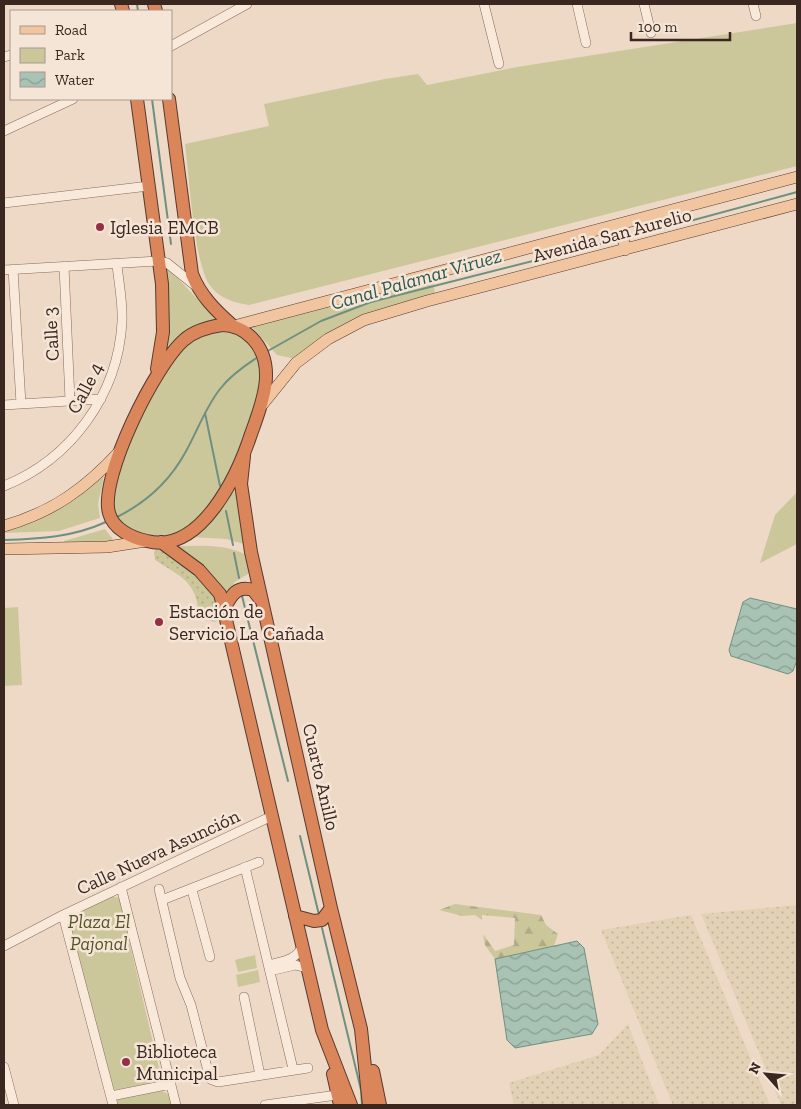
<svg xmlns="http://www.w3.org/2000/svg" width="801" height="1109" viewBox="0 0 801 1109" font-family="'Zilla Slab',serif">
	<style>
		.farmland { fill: url(#farmland-dots) }
		.green { fill: #ccc79b }
		.forest { fill: url(#forest-firs) }
		.garden { fill: url(#garden-dots) }
		.water { fill: url(#water-waves); stroke: #6f9080 }
		.lines { fill: none; stroke-linecap: round; stroke-linejoin: round }
		.stream { stroke: #6f9080; stroke-width: 2 }
		.minor-casing { stroke: #896a5d; stroke-width: 10 }
		.major-casing { stroke: #573a30; stroke-width: 12 }
		.highway-casing { stroke: #573a30; stroke-width: 14 }
		.minor { stroke: #f8e9da; stroke-width: 9 }
		.major { stroke: #f0c5a0; stroke-width: 11 }
		.highway { stroke: #da855a; stroke-width: 12 }
		.poi-dot { fill: #972d47; stroke: #f5e5d7; stroke-width: 2 }
		.labels { text-anchor: middle; dominant-baseline: central; stroke-width: 5; stroke-linejoin: round; paint-order: stroke }
		.poi-label { font-size: 19px; fill: #3a2720; stroke: #f5e5d7; text-anchor: start }
		.street-label { font-size: 19px; fill: #3a2720; stroke: #f5e5d7 }
		.park-label { font-size: 19px; font-style: italic; fill: #555627; stroke: #f5e5d7 }
		.water-label { font-size: 20px; font-style: italic; fill: #30594d; stroke: #f5e5d7 }
	</style>
	<defs>
		<pattern id="farmland-dots" width="8" height="8" patternUnits="userSpaceOnUse" patternTransform="scale(1.25)"><rect width="8" height="8" fill="#e3d1b5"/><path d="M2 2h.1M6 6h.1" fill="none" stroke="#c4b39b" stroke-width="1.8" stroke-linecap="round"/></pattern>
		<pattern id="forest-firs" width="22" height="20" patternUnits="userSpaceOnUse" patternTransform="scale(1.25)"><rect width="22" height="20" fill="#ccc79b"/><path d="M5 1l3.5 6h-7zM16 11l3.5 6h-7z" fill="#b0ab85"/></pattern>
		<pattern id="garden-dots" width="8" height="8" patternUnits="userSpaceOnUse" patternTransform="scale(1.25)"><rect width="8" height="8" fill="#ccc79b"/><path d="M2 2h.1M6 6h.1" fill="none" stroke="#b0ab85" stroke-width="1.8" stroke-linecap="round"/></pattern>
		<pattern id="water-waves" width="16" height="10" patternUnits="userSpaceOnUse" patternTransform="scale(1.25)"><rect width="16" height="10" fill="#a8c2b4"/><path d="M0 5q4-4 8 0t8 0" fill="none" stroke="#8a9e92"/></pattern>
	</defs>
	<rect width="100%" height="100%" fill="#eed9c7"/>
	<path class="farmland" d="M797,905v200h-16l-80,-191z
		M691,915l79,190h-97l-72,-175z
		M628,1024l31,81h-145l-5,-22 90,-28z"/>
	<path class="green" d="M797,23v143l-548,139c-15,-2 -31,-7 -40,-21 -15,-23 -20,-109 -24,-140l84,-18 -5,-22 121,-25 33,-5 9,11 90,-18z
		M163,266l10,7 44,47c-26,7 -34,12 -52,32z
		M433,278l2,17 -72,21 -67,43 -19,-4 -26,-29z
		M212,332c15,0 31,1 41,15 30,40 -34,176 -80,188 -18,5 -39,-5 -55,-12 -17,-42 27,-118 49,-153 5,-8 10,-19 17,-26 8,-7 18,-10 28,-12z
		M104,476l-6,28 2,14 -41,13 -55,2 67,-32z
		M238,486l-1,16 7,42 -18,-5 -35,-2 31,-29z
		M797,492v52l-37,19 15,-48z
		M105,529l10,13 -51,1v-2z
		M174,546c24,0 53,-3 74,10l3,16 -16,10 -10,13z
		M18,607l4,78 -18,1v-78z
		M111,896l8,2 43,183 -48,9 -46,-172z
		M255,955l2,13 -19,4 -3,-12z
		M258,970l2,12 -22,5 -2,-12z
		M162,1091l6,3 3,11h-55v-3l3,-4z"/>
	<path class="forest" d="M455,904l86,11 5,10 12,9 -4,12 -59,13 -10,-14 -2,-11 12,17 19,-6 1,-27 -33,-3v5l-7,-5 -13,1 -23,-6z"/>
	<path class="garden" d="M156,549c13,2 56,36 61,49 3,6 2,14 3,20l-4,4 -18,-3 -3,-7 3,-4c-3,-28 -22,-34 -43,-48l-1,-8z"/>
	<path class="water" d="M750,598l47,11v51l-4,11 -5,3 -57,-18 -2,-6 14,-48z
		M577,941l7,7 14,76 -6,10 -77,14 -8,-8 -12,-81z"/>
	<g class="lines">
		<path class="stream" d="M137,4l1,7
			M152,99l19,145
			M627,238l170,-46
			M266,352l55,-31 50,-19 249,-63
			M205,413l15,73
			M226,511l7,34
			M115,518c29,-14 54,-36 70,-65 12,-21 20,-45 35,-64 10,-13 24,-23 38,-32
			M4,540c36,-1 69,-3 102,-18
			M234,553l5,25
			M242,596l46,185
			M300,836l19,79
			M322,928l39,162 1,15"/>
		<g class="minor-casing">
			<path id="minor" d="M484,4l15,60
				M577,4l9,39
				M644,4l7,29
				M753,4l3,12
				M171,46l76,-42
				M4,57l7,-2
				M4,131l69,-32
				M4,203l145,-17
				M64,266l6,134
				M13,269l8,135
				M4,270l154,-9 9,2 30,24
				M4,405l97,-6
				M4,486c67,-27 114,-91 118,-164 1,-19 -3,-38 -5,-57
				M245,867l48,202
				M121,887l55,218
				M159,889l21,89 11,27 19,74 8,3 90,-14
				M192,890l18,67
				M162,900l97,-38
				M63,915l50,190
				M4,946l59,-31 209,-99
				M269,965c14,-4 26,-4 34,-19
				M270,971l25,-6 12,3 2,4
				M244,997l16,78
				M4,1067l10,38
				M111,1096l60,-12
				M265,1105l72,-10"/>
		</g>
		<g class="major-casing">
			<path id="major" d="M621,224l4,26
				M234,326l563,-149
				M262,405l34,-42 32,-24 36,-19 63,-19 370,-97
				M4,526c49,-14 82,-38 116,-75
				M4,549l103,-2 39,-6"/>
		</g>
		<g class="highway-casing">
			<path id="highway" d="M121,4l2,7
				M154,4l2,7
				M137,99l25,185 1,48 -6,37
				M169,99l23,175c8,21 23,36 40,51
				M222,325c12,0 21,4 30,13 26,27 10,66 -1,96 -13,40 -50,121 -104,107 -15,-3 -34,-12 -38,-28 -10,-36 47,-149 75,-173 10,-9 24,-13 38,-15z
				M244,456l-3,28 10,68 80,356 30,121 8,76
				M161,542l38,28 21,24 102,436 29,75
				M224,609c7,-13 12,-24 29,-19l7,9
				M295,916l19,5 8,-1 9,-12
				M373,1071l7,34
				M333,1074l7,31"/>
		</g>
		<use href="#minor" class="minor"/>
		<use href="#major" class="major"/>
		<use href="#highway" class="highway"/>
	</g>
	<g class="poi-dot">
		<circle cx="100" cy="227" r="5"/>
		<circle cx="159" cy="622" r="5"/>
		<circle cx="126" cy="1062" r="5"/>
	</g>
	<g class="labels">
		<g class="poi-label">
			<text x="110" y="227">Iglesia EMCB</text>
			<text x="169" y="611">Estación de<tspan x="169" dy="22">Servicio La Cañada</tspan></text>
			<text x="136" y="1051">Biblioteca<tspan x="136" dy="22">Municipal</tspan></text>
		</g>
		<g class="street-label">
			<text transform="translate(612 235) rotate(-15)">Avenida San Aurelio</text>
			<text transform="translate(51 334) rotate(-93)">Calle 3</text>
			<text transform="translate(85 388) rotate(-62)">Calle 4</text>
			<text transform="translate(321 777) rotate(77)">Cuarto Anillo</text>
			<text transform="translate(158 852) rotate(-25)">Calle Nueva Asunción</text>
		</g>
		<g class="park-label">
			<text x="99" y="921">Plaza El<tspan x="99" dy="22">Pajonal</tspan></text>
		</g>
		<g class="water-label">
			<text transform="translate(416 279) rotate(-16)">Canal Palamar Viruez</text>
		</g>
	</g>
	<rect width="801" height="1109" fill="none" stroke="#3a2720" stroke-width="10"/>
	<rect x="10" y="10" width="162" height="90" fill="#f5e5d7" stroke="#aa998e"/>
	<rect x="20" y="26" width="25" height="8" fill="#f0c5a0" stroke="#aa998e"/>
	<text x="55" y="35" font-size="15" fill="#3a2720">Road</text>
	<rect x="20" y="48" width="25" height="15" fill="#ccc79b" stroke="#aa998e"/>
	<text x="55" y="60" font-size="15" fill="#3a2720">Park</text>
	<rect x="20" y="72" width="25" height="15" fill="url(#water-waves)" stroke="#aa998e"/>
	<text x="55" y="85" font-size="15" fill="#3a2720">Water</text>
	<g transform="translate(766 1074) rotate(297)" stroke="#f5e5d7" stroke-width="4" paint-order="stroke">
	<path d="M0-4L9 19L0 12L-9 19Z" fill="#3a2720"/>
	<text y="-8" font-size="14" font-weight="bold" text-anchor="middle" fill="#3a2720">N</text>
	</g>
	<path d="M631 32v8h99v-8" fill="none" stroke="#3a2720" stroke-width="2.5"/>
	<text x="638" y="32" font-size="15" fill="#3a2720" stroke="#f5e5d7" stroke-width="4" paint-order="stroke">100 m</text>
</svg>
